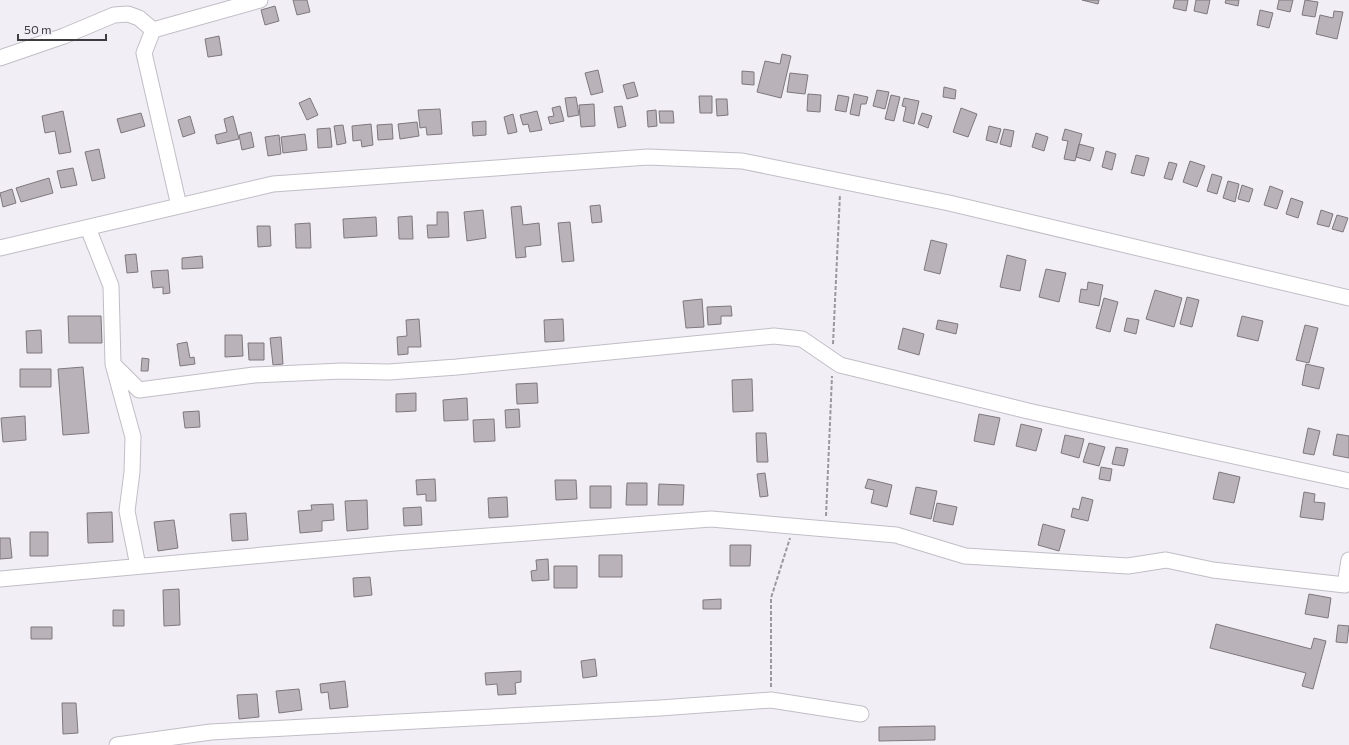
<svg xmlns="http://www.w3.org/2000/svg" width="1349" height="745" viewBox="0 0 1349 745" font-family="Commissioner,sans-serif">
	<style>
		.building { fill: #b9b3b9; stroke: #7e787d }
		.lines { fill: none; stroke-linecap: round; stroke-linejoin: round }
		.minor-casing { stroke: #c1bec6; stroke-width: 17 }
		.path { stroke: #9a989e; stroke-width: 2; stroke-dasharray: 4 2; stroke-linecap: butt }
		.minor { stroke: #fff; stroke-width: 15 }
	</style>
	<rect width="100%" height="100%" fill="#f1eef6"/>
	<path class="building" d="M293,0h14l3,12 -13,3z
		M1082,0h17l-1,4z
		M1175,0h13l-2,11 -13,-3z
		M1196,0h14l-3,14 -13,-3z
		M1226,0h13l-1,6 -13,-3z
		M1279,0h14l-3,12 -13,-3z
		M1305,0l13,2 -3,15 -13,-2z
		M275,6l4,15 -14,4 -4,-15z
		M1260,10l13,3 -4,15 -12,-3z
		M1334,11l9,1 -6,27 -21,-5 4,-19 13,3z
		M219,36l3,19 -14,2 -3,-18z
		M782,54l9,2 -10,42 -24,-6 8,-31 15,3z
		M598,70l5,22 -12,3 -6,-22z
		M742,71l12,1v13l-12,-1z
		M790,73l18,2 -3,19 -18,-2z
		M634,82l4,14 -11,3 -4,-14z
		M944,87l12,3 -1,9 -12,-2z
		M877,90l12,2 -4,17 -12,-3z
		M808,94l13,1 -1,17 -13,-1z
		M854,94l14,3 -2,7h-5l-2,12 -9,-2z
		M838,95l11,2 -3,15 -11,-2z
		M891,95l9,2 -6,24 -9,-2z
		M699,96h13v17h-12z
		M576,97l3,18 -11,2 -3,-19z
		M310,98l8,17 -11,5 -8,-17z
		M904,98l15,3 -5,23 -11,-3 3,-14 -4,-1z
		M716,99h11l1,16 -11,1z
		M594,104l1,22 -14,1 -2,-22z
		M560,106l4,15 -14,3 -2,-7 6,-1 -2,-8z
		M622,106l4,20 -8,2 -4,-21z
		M961,108l16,6 -9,23 -15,-5z
		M440,109l2,25 -15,1 -1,-8 -6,1 -2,-18z
		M656,110l1,16 -9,1 -1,-16z
		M63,111l8,41 -12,2 -4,-23 -10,2 -3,-17z
		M537,111l5,19 -12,2 -2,-8 -5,1 -3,-10z
		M659,111h14l1,12h-14z
		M141,113l4,13 -24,7 -4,-14z
		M922,113l10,3 -4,12 -10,-4z
		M513,114l4,18 -9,2 -4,-17z
		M190,116l5,17 -12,4 -5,-17z
		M233,116l6,23 -22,5 -2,-9 12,-3 -3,-13z
		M486,121v14l-13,1 -1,-14z
		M417,122l2,14 -19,3 -2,-15z
		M371,124l2,21 -11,2 -1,-7 -8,1 -1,-15z
		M392,124l1,15 -15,1 -1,-15z
		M343,125l3,18 -9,2 -3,-19z
		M989,126l12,3 -4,14 -11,-3z
		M330,128l2,19 -14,1 -1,-19z
		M1004,129l10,2 -3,16 -11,-3z
		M1065,129l17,5 -7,27 -11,-2 4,-18 -6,-1z
		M251,132l3,15 -12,3 -3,-15z
		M1036,133l12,4 -4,14 -12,-4z
		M305,134l2,16 -24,3 -2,-16z
		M279,135l2,19 -13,2 -3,-19z
		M1079,144l15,4 -4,13 -14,-4z
		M99,149l6,29 -13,3 -7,-29z
		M1106,151l10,3 -4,16 -10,-3z
		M1136,155l13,3 -5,18 -13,-3z
		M1190,161l15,5 -8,21 -14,-5z
		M1169,162l8,2 -5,16 -8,-2z
		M73,168l4,17 -16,3 -4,-17z
		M1212,174l10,3 -5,17 -10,-3z
		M49,178l4,15 -32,9 -5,-14z
		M1228,181l11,3 -4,18 -12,-4z
		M1242,185l11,4 -4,13 -11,-3z
		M1270,186l13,5 -6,18 -13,-4z
		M12,189l4,14 -13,4 -3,-14z
		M1291,198l12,4 -5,16 -12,-4z
		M600,205l2,17 -10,1 -2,-17z
		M521,206l2,19 16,-2 2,22 -16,2 1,10 -10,1 -5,-51z
		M483,210l3,28 -19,3 -3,-29z
		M1321,210l12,4 -4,13 -12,-3z
		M437,212h11l1,25 -21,1 -1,-13h10z
		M1337,215l11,3 -5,14 -11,-3z
		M412,216l1,23h-14l-1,-22z
		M376,217l1,19 -33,2 -1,-19z
		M570,222l4,39 -12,1 -4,-39z
		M310,223l1,25h-15l-1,-24z
		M257,226h13l1,20 -13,1z
		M931,240l16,4 -7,30 -16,-4z
		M136,254l2,18 -11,1 -2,-18z
		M1007,255l19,5 -6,31 -20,-4z
		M202,256l1,12 -21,1v-11z
		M1046,269l20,4 -7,29 -20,-5z
		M168,270l2,23 -7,1v-7l-10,1 -2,-17z
		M1088,282l15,3 -4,21 -20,-4 2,-13 6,1z
		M1155,290l27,8 -8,29 -28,-8z
		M1187,297l12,3 -7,27 -12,-3z
		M1104,298l14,4 -8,30 -14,-4z
		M702,299l2,28 -18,1 -3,-27z
		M731,306l1,10h-11v8l-13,1 -1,-18z
		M68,316h33l1,27h-33z
		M1242,316l21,5 -5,20 -21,-5z
		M1127,318l12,2 -3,14 -12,-3z
		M419,319l2,28h-13v7l-10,1 -1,-18 10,-1 -1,-16z
		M563,319l1,22 -19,1 -1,-22z
		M938,320l20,4 -2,10 -20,-5z
		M1305,325l13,3 -9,35 -13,-3z
		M903,328l21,6 -5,21 -21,-6z
		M41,330l1,23h-15l-1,-22z
		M225,335h17l1,21 -18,1z
		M281,337l2,27 -10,1 -3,-27z
		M187,342l3,16 4,-1 1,7 -15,2 -3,-22z
		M248,343h16v17h-15z
		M142,358l7,1 -1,12h-7z
		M1306,364l18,4 -5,21 -17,-4z
		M83,367l6,66 -26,2 -5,-66z
		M20,369h31v18h-31z
		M752,379l1,32 -20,1 -1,-32z
		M537,383l1,20 -21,1 -1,-20z
		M416,393v18l-20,1v-18z
		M467,398l1,22 -24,1 -1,-21z
		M519,409l1,18 -14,1 -1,-18z
		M199,411l1,16 -15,1 -2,-16z
		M979,414l21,4 -6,27 -20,-4z
		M25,416l1,24 -23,2 -2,-24z
		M494,419l1,22 -21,1 -1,-22z
		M1021,424l21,5 -6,22 -20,-5z
		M1308,428l12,3 -6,24 -11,-2z
		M756,433h10l2,29h-11z
		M1337,434l12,2v22l-16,-3z
		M1065,435l19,4 -5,19 -18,-5z
		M1089,443l16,4 -6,19 -16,-4z
		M1116,447l12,2 -4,17 -12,-2z
		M1101,467l11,2 -2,12 -11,-2z
		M1219,472l21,5 -6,26 -21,-4z
		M765,473l3,23 -8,1 -3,-23z
		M435,479l1,22h-10v-7l-9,1 -1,-15z
		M868,479l24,6 -5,22 -16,-4 3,-13 -9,-2z
		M555,480h21l1,19 -21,1z
		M627,483h20v22h-21z
		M659,484l25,1 -1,20h-25z
		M590,486h21v22h-21z
		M916,487l21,4 -6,28 -21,-5z
		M1304,492l11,2 -1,8 11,1 -2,17 -23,-3z
		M507,497l1,20 -19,1 -1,-20z
		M1082,497l11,3 -5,21 -17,-4 2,-9 6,2z
		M367,500l1,29 -21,2 -2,-30z
		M937,503l20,4 -4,18 -20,-4z
		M333,504l1,16 -12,1v10l-22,2 -2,-22 14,-1 -1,-5z
		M421,507l1,18 -18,1 -1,-18z
		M112,512l1,30 -25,1 -1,-30z
		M246,513l2,27 -16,1 -2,-27z
		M174,520l4,28 -20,3 -4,-29z
		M1043,524l22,6 -6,21 -21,-6z
		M30,532h18v24h-18z
		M0,538h10l2,20 -12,1z
		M730,545h21l-1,21h-20z
		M599,555h23v22h-23z
		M548,559l1,21 -17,1 -1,-10 6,-1 -1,-10z
		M554,566h23v22h-23z
		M370,577l2,18 -18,2 -1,-19z
		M179,589l1,36 -16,1 -1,-36z
		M1309,594l22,4 -3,20 -23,-4z
		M721,599v10h-18v-9z
		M113,610h11v16h-11z
		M1216,624l95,25 3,-11 12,3 -13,48 -11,-3 4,-13 -96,-25z
		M1338,625l11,1 -2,17 -11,-1z
		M31,627h21v12h-21z
		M595,659l2,17 -14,2 -2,-17z
		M521,671v11l-6,1 1,11 -18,1 -1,-11 -11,1 -1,-12z
		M345,681l3,26 -18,2 -2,-17 -7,1 -1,-9z
		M299,689l3,21 -23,3 -3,-22z
		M257,694l2,23 -20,2 -2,-24z
		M62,703h14l2,30 -15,1z
		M935,726v14l-56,1v-14z"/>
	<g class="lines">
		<g class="minor-casing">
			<path id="minor" d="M153,30l-9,23 35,153
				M153,30l107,-30
				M0,58l64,-22 50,-21 14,-1 11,4 14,12
				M88,228l23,58 2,78 20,73 -1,35 -5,39 11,55
				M0,248l273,-64 375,-27 94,4 207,42 400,95
				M113,364l26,26 115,-15 88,-4 47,1 68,-5 317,-31 28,3 38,26 188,46 321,70
				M0,579l395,-36 316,-24 185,16 69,21 163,10 38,-6 47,10 132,15 4,-25
				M117,745l94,-13 449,-24 111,-8 90,14"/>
		</g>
		<path class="path" d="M833,344l7,-150
			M826,516l6,-140
			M771,687v-89l19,-60"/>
		<use href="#minor" class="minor"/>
	</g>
	<path d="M18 34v6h88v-6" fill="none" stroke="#3d3c3f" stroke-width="2"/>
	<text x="24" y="34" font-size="12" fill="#3d3c3f" stroke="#f1eef6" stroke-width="3" paint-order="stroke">50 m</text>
</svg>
